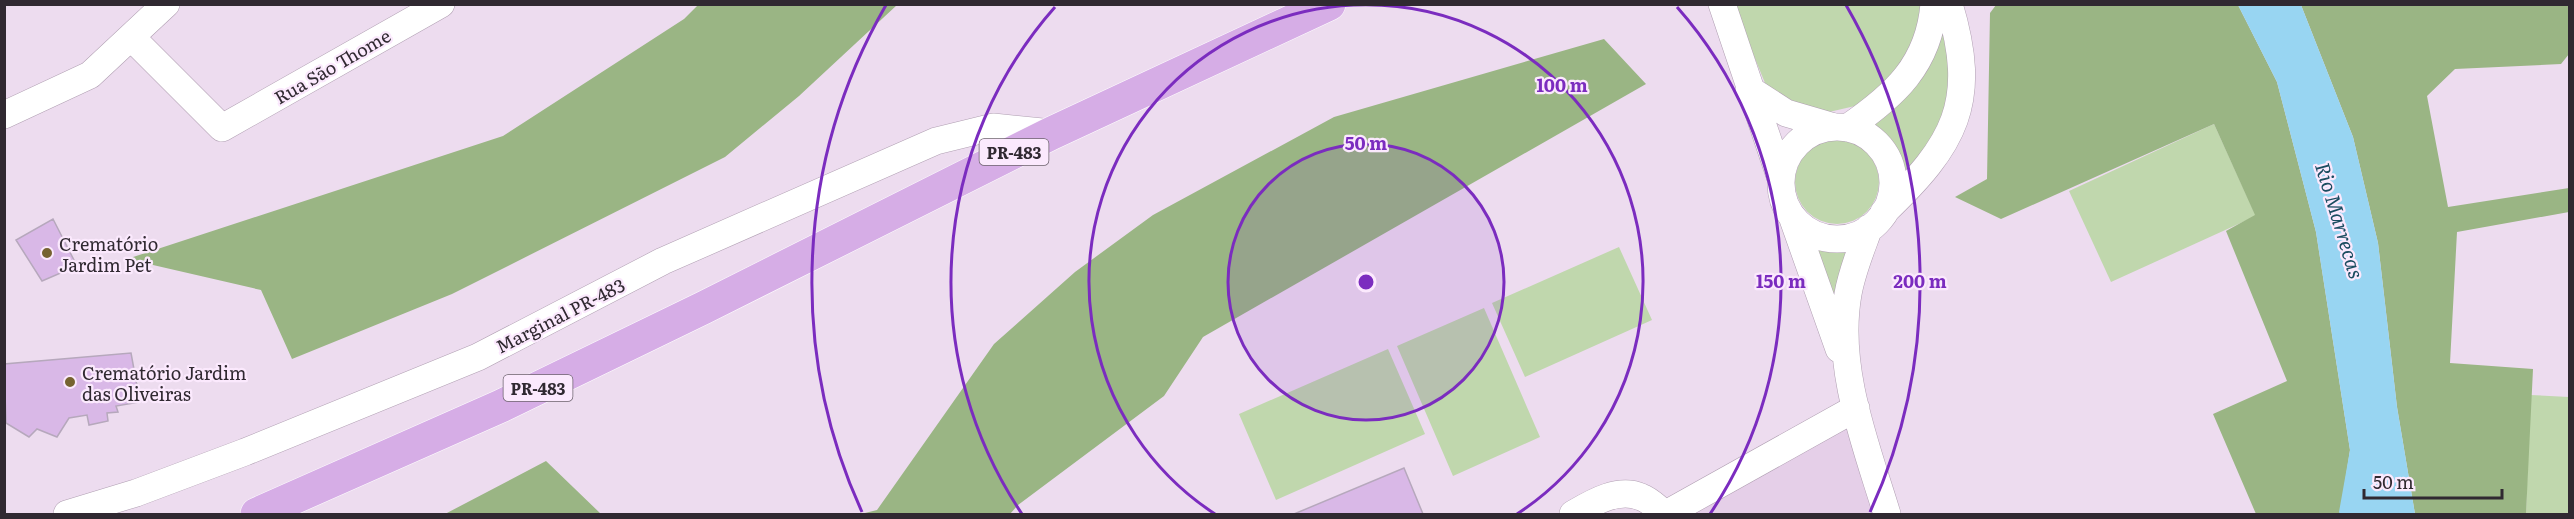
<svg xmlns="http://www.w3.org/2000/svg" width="2574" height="519" viewBox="0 0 2574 519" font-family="Literata,serif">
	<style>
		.built { fill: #e5cfe8 }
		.green { fill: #c0d7ad }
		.forest { fill: #9ab584 }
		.water { fill: #98d5f2 }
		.building { fill: #d9b8e7; stroke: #b6a8bc; stroke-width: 1.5 }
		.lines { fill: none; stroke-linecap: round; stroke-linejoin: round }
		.minor-casing { stroke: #b09fb2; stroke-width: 28 }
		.highway-casing { stroke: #fff; stroke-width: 34 }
		.minor { stroke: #fff; stroke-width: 27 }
		.highway { stroke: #d6ade6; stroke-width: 33 }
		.ring { fill: none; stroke: #7b2cbf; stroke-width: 3 }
		.poi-dot { fill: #766331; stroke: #fbe9fd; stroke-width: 2 }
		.labels { text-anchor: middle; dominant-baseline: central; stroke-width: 4.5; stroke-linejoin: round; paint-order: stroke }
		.shield { fill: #fbe9fd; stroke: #6d636e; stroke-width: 1.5 }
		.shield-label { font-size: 16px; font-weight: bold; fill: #302931 }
		.street-label { font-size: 18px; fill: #302931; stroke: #fbe9fd }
		.poi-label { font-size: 18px; fill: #302931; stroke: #fbe9fd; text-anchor: start }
		.water-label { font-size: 20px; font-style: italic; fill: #1a4c60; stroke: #fbe9fd }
		.centre { fill: #7b2cbf; stroke: #fbe9fd; stroke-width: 3 }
		.ring-label { font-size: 18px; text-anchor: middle; font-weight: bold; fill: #7b2cbf; stroke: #fbe9fd; stroke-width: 4.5; stroke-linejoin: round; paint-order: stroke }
	</style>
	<rect width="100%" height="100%" fill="#eddcef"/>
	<path class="built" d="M1848,407l33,107h-238l110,-58z"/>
	<path class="green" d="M1733,5h192l-18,54 -40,40 -12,7 -26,6 -25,-3 -31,-18 -8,-8z
		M1937,31l18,4 -11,93 -44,53c-1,-27 -14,-46 -40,-56z
		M2214,124l42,92 -145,66 -42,-91z
		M1795 182a42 42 0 1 1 84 0a42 42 0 1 1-84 0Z
		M1809,240l22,6 23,-4 -17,84z
		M1619,247l33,73 -127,57 -33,-74z
		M1484,308l56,129 -87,39 -56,-130z
		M1388,349l37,85 -149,66 -37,-86z
		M2530,395l39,2v117h-43z"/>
	<path class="forest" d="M699,4l198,1 -98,91 -74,61 -273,137 -160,65 -31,-69 -134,-31 376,-123 181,-117z
		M1996,5h242l39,77 39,150 34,218 -10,64h-84l-43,-100 74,-33 -61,-150 29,-16 -41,-91 -213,95 -46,-22 32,-18 3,-166z
		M2301,5h268v49l-8,10 -106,5 -28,27 21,111 121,-19v24l-112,20 -7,131 83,6 -7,145h-111l-18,-107 -19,-164 -25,-106z
		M1604,39l42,45 -443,253 -39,59 -146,109 -8,9h-149l16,-4 117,-166 81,-72 78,-57 181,-98z
		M546,461l55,53h-156z"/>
	<path class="water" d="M2238,5h63l52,132 25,106 19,164 18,107h-75l-1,-2 11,-62 -34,-218 -39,-150z"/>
	<path class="building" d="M53,219l24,47 -35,15 -26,-41z
		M131,353l9,49 -24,4 2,6 -11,1 1,8 -19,4 -2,-10 -18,3 -12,19 -20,-8 -8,8 -23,-14 -2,-59z
		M1404,468l19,46h-129z"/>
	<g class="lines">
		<g class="minor-casing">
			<path id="minor" d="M1722,4l59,175
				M131,37l91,91 219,-124
				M1749,89l37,24 48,14
				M4,115l86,-40 76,-71
				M1781 183a56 56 0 1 1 112 0a56 56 0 1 1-112 0Z
				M1847,128c47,-32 82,-63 87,-124
				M1884,212c71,-68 95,-109 65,-208
				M1793,219l46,130
				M1869,228c-8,22 -17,43 -21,66 -13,74 18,151 39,220
				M67,514l69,-21 109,-41 233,-95 185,-96 273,-120 57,-14 59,6
				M1573,514c19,-11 45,-27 68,-17 9,3 17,12 24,17
				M1666,514l190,-106"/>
		</g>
		<g class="highway-casing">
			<path id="highway" d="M257,514l244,-108 202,-98 349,-175 277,-129"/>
		</g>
		<use href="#minor" class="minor"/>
		<use href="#highway" class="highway"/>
	</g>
	<circle cx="1366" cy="282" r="138" fill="#7b2cbf" fill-opacity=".12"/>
	<g class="ring">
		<circle cx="1366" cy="282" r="138"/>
		<path d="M1215 514A277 277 0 1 1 1517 514"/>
		<path d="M1022 514A415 415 0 0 1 1055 7M1677 7A415 415 0 0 1 1710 514"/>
		<path d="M862 512A554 554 0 0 1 886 5M1846 5A554 554 0 0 1 1870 512"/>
	</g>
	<g class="poi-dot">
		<circle cx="47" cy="253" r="6"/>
		<circle cx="70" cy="382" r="6"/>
	</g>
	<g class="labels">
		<g class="shield">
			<rect x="979.5" y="139" width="69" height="26" rx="4.5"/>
			<rect x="503.5" y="375" width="69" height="26" rx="4.5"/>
		</g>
		<g class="shield-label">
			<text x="1014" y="152">PR-483</text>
			<text x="538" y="388">PR-483</text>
		</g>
		<g class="street-label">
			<text transform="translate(332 66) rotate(-30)">Rua São Thome</text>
			<text transform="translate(560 315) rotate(-27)">Marginal PR-483</text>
		</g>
		<g class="poi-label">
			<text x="59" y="243">Crematório<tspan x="59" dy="21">Jardim Pet</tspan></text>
			<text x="82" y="372">Crematório Jardim<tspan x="82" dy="21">das Oliveiras</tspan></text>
		</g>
		<g class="water-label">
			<text transform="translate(2341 220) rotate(73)">Rio Marrecas</text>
		</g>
	</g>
	<circle cx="1366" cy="282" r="9" class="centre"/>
	<g class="ring-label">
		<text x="1562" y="92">100 m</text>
		<text x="1366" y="150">50 m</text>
		<text x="1781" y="288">150 m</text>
		<text x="1920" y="288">200 m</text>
	</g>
	<rect width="2574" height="519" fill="none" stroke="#302931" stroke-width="12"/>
	<path d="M2364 489v9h138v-9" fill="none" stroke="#302931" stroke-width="3"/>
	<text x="2373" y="489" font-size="18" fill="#302931" stroke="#fbe9fd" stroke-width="4.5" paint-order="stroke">50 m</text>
</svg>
